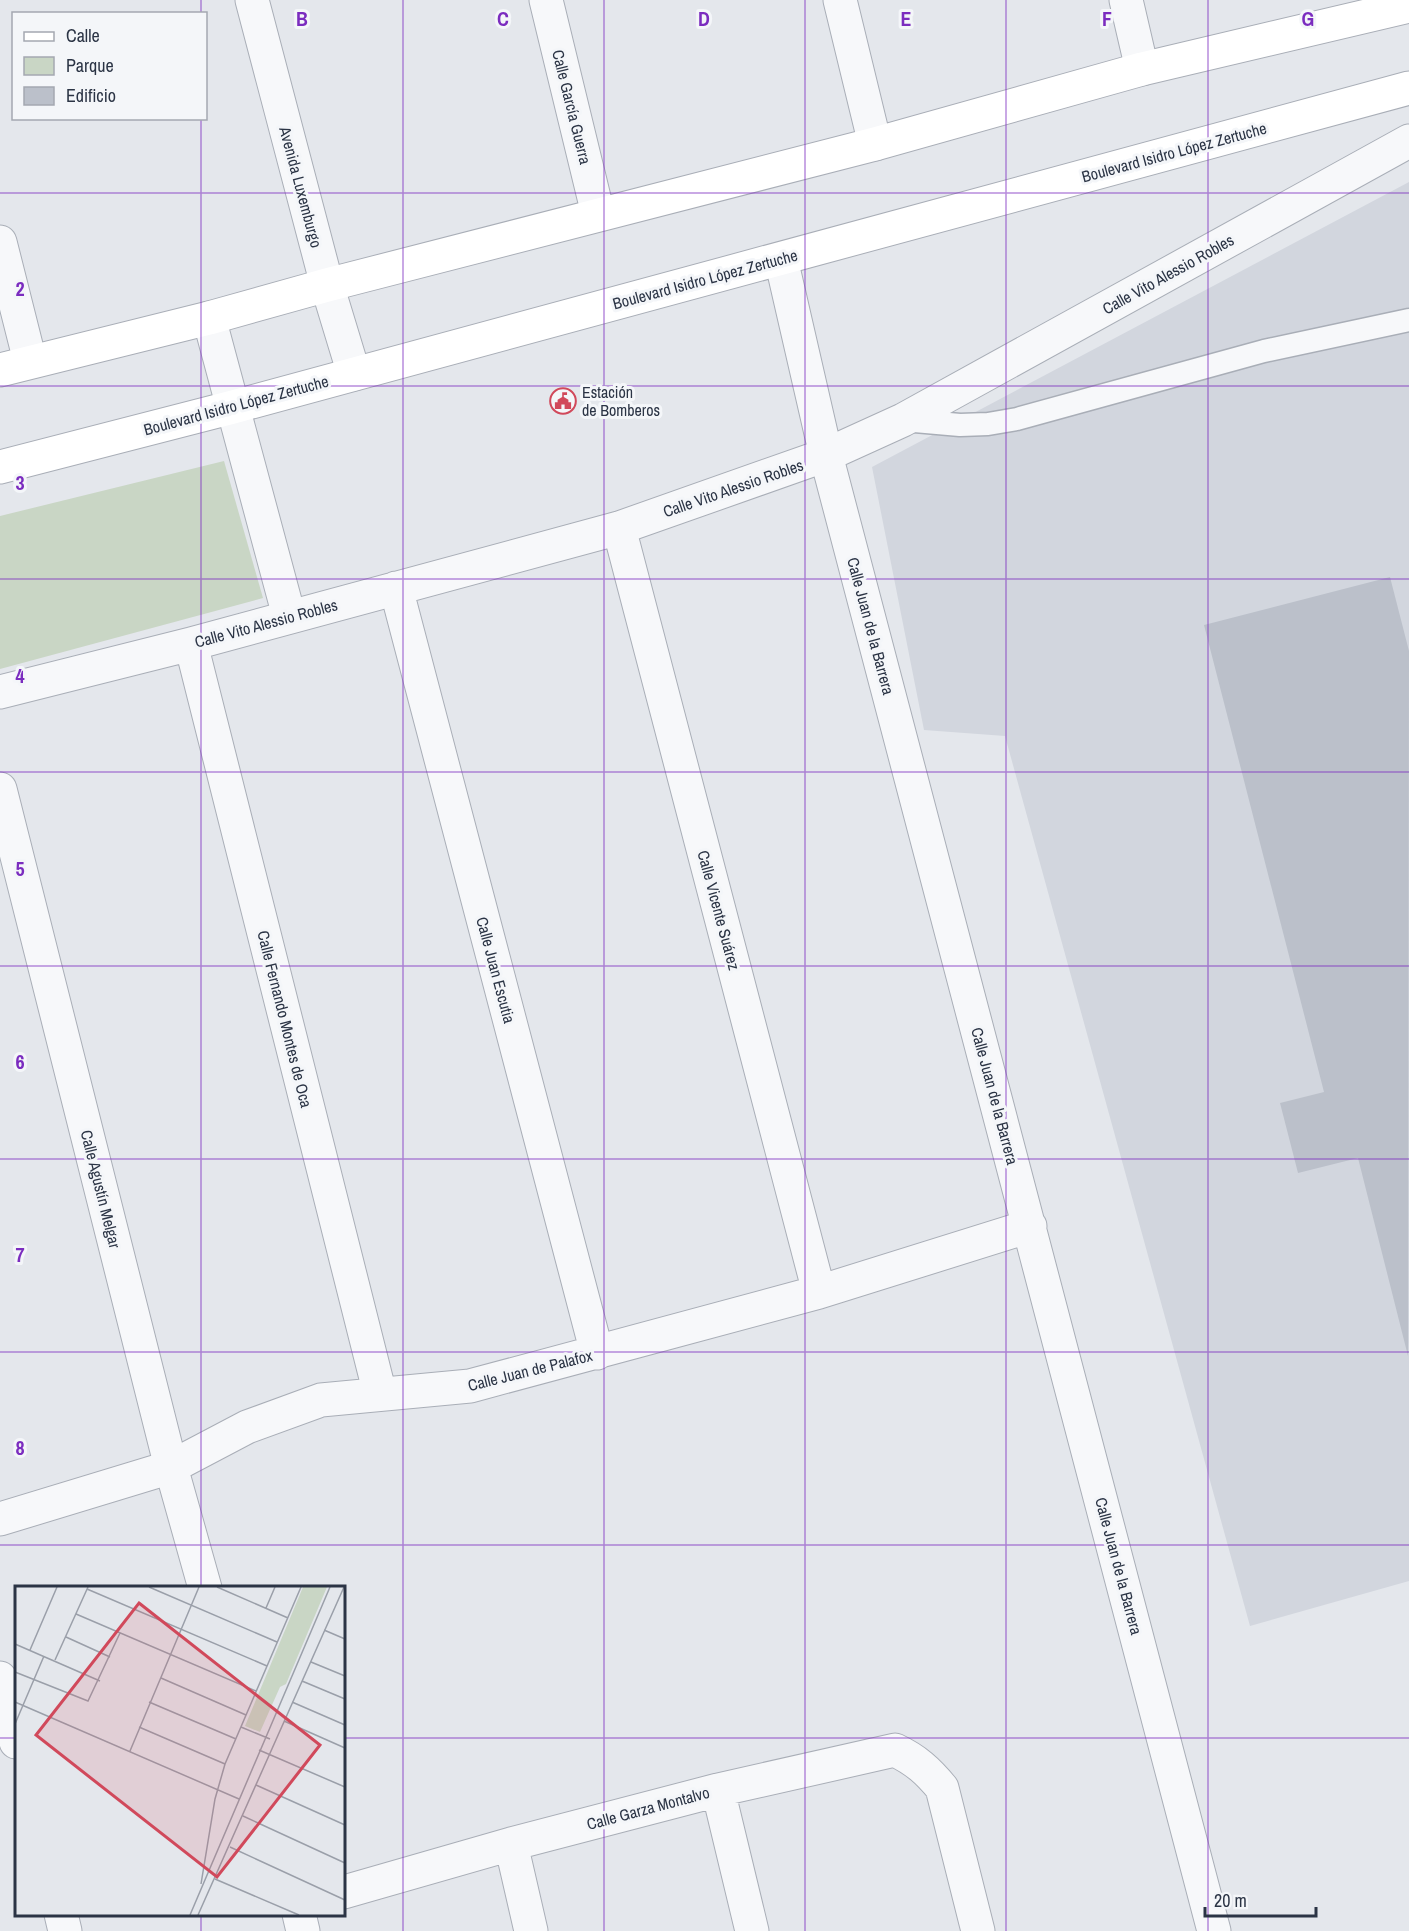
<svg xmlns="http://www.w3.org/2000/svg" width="1409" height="1931" viewBox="0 0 1409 1931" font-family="'Archivo Narrow',sans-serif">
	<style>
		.built { fill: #d2d6de }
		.green { fill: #c9d6c5 }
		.building { fill: #bbc0ca }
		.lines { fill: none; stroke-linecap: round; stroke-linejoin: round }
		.service-casing { stroke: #a9aeb7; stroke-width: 25 }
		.minor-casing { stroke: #a9aeb7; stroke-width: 35 }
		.secondary-casing { stroke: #a9aeb7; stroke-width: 35 }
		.service { stroke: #f7f8fa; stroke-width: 22 }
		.minor { stroke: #f7f8fa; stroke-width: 33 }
		.secondary { stroke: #fff; stroke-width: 33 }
		.grid { fill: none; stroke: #7b2cbf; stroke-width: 1.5; stroke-opacity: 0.55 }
		.labels { text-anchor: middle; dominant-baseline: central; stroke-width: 6; stroke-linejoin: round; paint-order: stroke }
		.street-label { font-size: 16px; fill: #2b3445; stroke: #f4f6f9 }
		.poi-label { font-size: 16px; fill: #2b3445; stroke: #f4f6f9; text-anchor: start }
		.inset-road { fill: none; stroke: #9a9fa9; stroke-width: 1.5 }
		.view { fill: #d1495b; fill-opacity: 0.15; stroke: #d1495b; stroke-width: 3 }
		.inset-edge { fill: none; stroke: #2b3445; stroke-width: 3 }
		.grid-label { font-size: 20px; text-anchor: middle; font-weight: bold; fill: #7b2cbf; stroke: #f4f6f9; stroke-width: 6; stroke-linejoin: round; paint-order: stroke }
	</style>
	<rect width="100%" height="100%" fill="#e4e7ec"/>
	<path class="built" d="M1409,182v1399l-159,45 -245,-890 -81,-6 -52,-263z"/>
	<path class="green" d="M224,461l39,137 -263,71v-153z"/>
	<path class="building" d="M1390,577l19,74 -1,705 -50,-198 -60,15 -18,-70 44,-11 -120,-467z"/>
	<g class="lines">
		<g class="service-casing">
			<path id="service" d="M903,420l57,5 28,-1 29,-5 247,-68 145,-31"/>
		</g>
		<g class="minor-casing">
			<path id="minor" d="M252,0l75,285 27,89
				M546,0l52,214
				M840,0l35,144
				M1126,0l16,69
				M0,242l30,119
				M781,259l45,196 388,1476
				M209,318l80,298
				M619,528l200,764
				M396,588l201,765
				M191,644l189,750
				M0,692l191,-48 428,-116 207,-73 77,-35 506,-279
				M0,789l171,678 34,121
				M0,1519l171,-52 76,-40 74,-27 149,-14 349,-94 211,-66
				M0,1678l16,64
				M718,1790l34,141
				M511,1844l20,87
				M344,1892l167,-48 207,-54 177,-40c21,10 33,21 47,38l36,143
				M61,1914l4,17
				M299,1914l4,17"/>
		</g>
		<g class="secondary-casing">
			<path id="secondary" d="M0,370l209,-52 118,-33 548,-141 267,-75 267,-63
				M0,467l233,-60 1176,-319"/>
		</g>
		<use href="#service" class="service"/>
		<use href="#minor" class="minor"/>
		<use href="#secondary" class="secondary"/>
	</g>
	<path class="grid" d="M201,0v14M403,0v1931M604,0v1931M805,0v1931M1006,0v1931M1208,0v1931M201,118v1470M0,193h1409M0,386h1409M0,579h1409M0,772h1409M0,966h1409M0,1159h1409M0,1352h1409M0,1545h1409M0,1738h16M344,1738h1065M201,1914v17"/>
	<defs>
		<g id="civic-ring" transform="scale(1.35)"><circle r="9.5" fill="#f4f6f9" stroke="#d1495b" stroke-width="1.5"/><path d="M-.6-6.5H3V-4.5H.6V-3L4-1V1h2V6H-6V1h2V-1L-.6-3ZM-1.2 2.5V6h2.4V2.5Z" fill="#d1495b"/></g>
	</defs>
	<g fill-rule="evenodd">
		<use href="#civic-ring" x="563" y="401"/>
	</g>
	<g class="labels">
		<g class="street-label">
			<text transform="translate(572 107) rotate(76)">Calle García Guerra</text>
			<text transform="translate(1174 152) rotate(-15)">Boulevard Isidro López Zertuche</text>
			<text transform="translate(301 187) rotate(75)">Avenida Luxemburgo</text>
			<text transform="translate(1168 274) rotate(-29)">Calle Vito Alessio Robles</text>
			<text transform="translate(705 279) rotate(-15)">Boulevard Isidro López Zertuche</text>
			<text transform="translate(236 405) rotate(-15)">Boulevard Isidro López Zertuche</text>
			<text transform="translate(733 488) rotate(-19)">Calle Vito Alessio Robles</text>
			<text transform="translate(266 623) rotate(-15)">Calle Vito Alessio Robles</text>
			<text transform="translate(871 626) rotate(75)">Calle Juan de la Barrera</text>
			<text transform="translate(719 910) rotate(75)">Calle Vicente Suárez</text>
			<text transform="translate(496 970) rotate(75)">Calle Juan Escutia</text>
			<text transform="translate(285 1019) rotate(76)">Calle Fernando Montes de Oca</text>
			<text transform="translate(995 1096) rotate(75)">Calle Juan de la Barrera</text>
			<text transform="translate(101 1189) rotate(76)">Calle Agustín Melgar</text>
			<text transform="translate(530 1370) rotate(-14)">Calle Juan de Palafox</text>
			<text transform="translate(1119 1566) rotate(75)">Calle Juan de la Barrera</text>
			<text transform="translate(648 1808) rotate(-15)">Calle Garza Montalvo</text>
		</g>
		<g class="poi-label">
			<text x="582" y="392">Estación<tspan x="582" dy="18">de Bomberos</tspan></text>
		</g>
	</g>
	<g transform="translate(15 1586)">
		<rect width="330" height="330" fill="#e4e7ec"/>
		<path d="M288,1h24l-41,97 -6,3 -20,45 -15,-6z" fill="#c9d6c5"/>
		<path class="inset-road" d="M134,1l128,55M202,1l71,31M72,3l180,77M251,22l9,-21M61,28l180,77M309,44l21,9M51,51l44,20M0,58l85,37M15,64l27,-63M40,74l33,-73M296,76l34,14M0,86l73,29 32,-68M146,92l85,37M287,95l43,18M0,116l224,97M134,116l87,37M277,116l53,23M269,135l61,27M0,138l29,-68M124,141l86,37M226,141l29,12M244,164l86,37M115,165l69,-164M241,199l89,40M228,230l102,47M215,261l115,53M200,293l84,36M186,298l14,-85 10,-35 76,-177M175,329l140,-328M183,329l146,-328"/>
		<path class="view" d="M124,17l181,142 -103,132 -181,-142z"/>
		<rect width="330" height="330" class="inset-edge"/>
	</g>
	<g class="grid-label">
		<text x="302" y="26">B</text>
		<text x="503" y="26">C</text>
		<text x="704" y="26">D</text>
		<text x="906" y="26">E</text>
		<text x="1107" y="26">F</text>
		<text x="1308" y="26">G</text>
		<text x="20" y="296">2</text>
		<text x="20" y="490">3</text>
		<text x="20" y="683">4</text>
		<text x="20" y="876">5</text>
		<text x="20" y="1069">6</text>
		<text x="20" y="1262">7</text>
		<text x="20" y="1455">8</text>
	</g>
	<rect x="12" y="12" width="195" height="108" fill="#f4f6f9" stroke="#a4a8b1" stroke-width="1.5"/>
	<rect x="24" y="32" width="30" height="9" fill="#ffffff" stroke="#a4a8b1" stroke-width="1.5"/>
	<text x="66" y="42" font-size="18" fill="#2b3445">Calle</text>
	<rect x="24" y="57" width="30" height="18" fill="#c9d6c5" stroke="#a4a8b1" stroke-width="1.5"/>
	<text x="66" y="72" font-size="18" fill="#2b3445">Parque</text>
	<rect x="24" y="87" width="30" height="18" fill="#bbc0ca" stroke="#a4a8b1" stroke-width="1.5"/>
	<text x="66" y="102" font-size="18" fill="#2b3445">Edificio</text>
	<path d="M1205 1907v9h111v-9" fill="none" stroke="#2b3445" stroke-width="3"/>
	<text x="1214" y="1907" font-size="18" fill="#2b3445" stroke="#f4f6f9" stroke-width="4.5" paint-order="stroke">20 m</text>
</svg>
